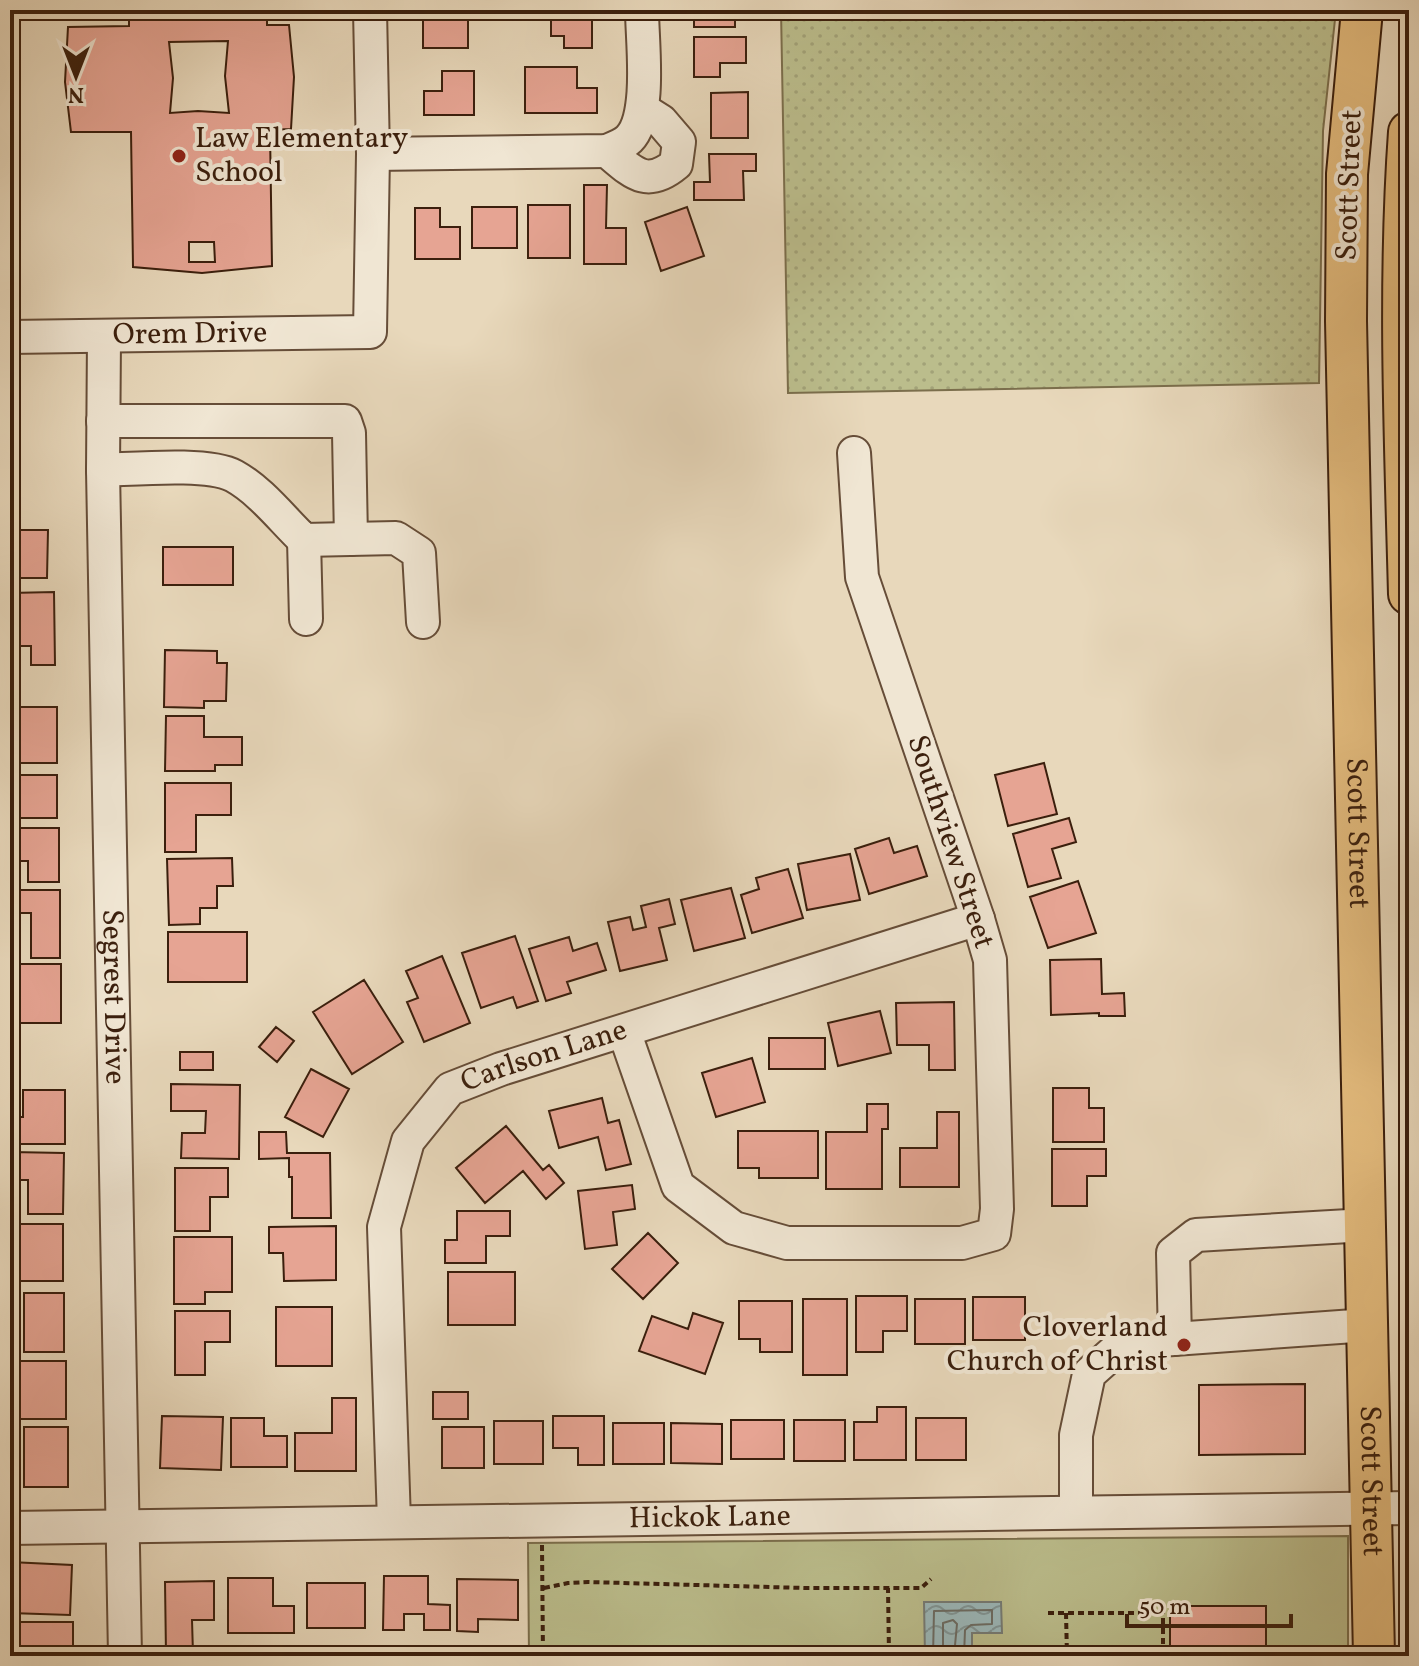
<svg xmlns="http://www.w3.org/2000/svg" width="1419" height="1666" viewBox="0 0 1419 1666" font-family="Vollkorn,serif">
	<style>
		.grass { fill: url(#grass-dots); stroke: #7b6e4c; stroke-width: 2 }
		.park { fill: #bbbd8c; stroke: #7b6e4c; stroke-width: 2 }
		.water { fill: url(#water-waves); stroke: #757b75; stroke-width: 2 }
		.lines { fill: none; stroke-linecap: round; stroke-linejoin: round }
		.shore { stroke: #6b6c64; stroke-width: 2 }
		.building { fill: #e6a493; stroke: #3b1f0d; stroke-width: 2; fill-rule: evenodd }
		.minor-casing { stroke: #664d38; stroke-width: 36 }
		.major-casing { stroke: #3b1f0d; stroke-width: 44 }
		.path { stroke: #3b1f0d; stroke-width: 4; stroke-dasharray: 6 4; stroke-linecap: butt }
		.minor { stroke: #f0e6d3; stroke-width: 32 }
		.major { stroke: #e4bc7e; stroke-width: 40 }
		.poi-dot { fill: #8f2418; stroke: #f0e6d3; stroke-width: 3 }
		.labels { text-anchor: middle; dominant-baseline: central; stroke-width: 8; stroke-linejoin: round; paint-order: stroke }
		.poi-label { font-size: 30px; fill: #3b1f0d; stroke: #f0e6d3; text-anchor: start }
		.street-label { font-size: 30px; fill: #3b1f0d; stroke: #f0e6d3 }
	</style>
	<defs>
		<pattern id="grass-dots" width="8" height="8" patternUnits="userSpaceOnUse" patternTransform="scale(2)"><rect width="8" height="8" fill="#bbbd8c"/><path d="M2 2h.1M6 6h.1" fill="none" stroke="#a2a278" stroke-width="1.8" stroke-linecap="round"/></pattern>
		<pattern id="water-waves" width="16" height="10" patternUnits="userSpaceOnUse" patternTransform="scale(2)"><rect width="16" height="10" fill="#9bb8ba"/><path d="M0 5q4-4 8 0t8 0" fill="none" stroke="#809596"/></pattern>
	</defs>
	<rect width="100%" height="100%" fill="#e8d8bb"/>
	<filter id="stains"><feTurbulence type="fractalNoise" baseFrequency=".0025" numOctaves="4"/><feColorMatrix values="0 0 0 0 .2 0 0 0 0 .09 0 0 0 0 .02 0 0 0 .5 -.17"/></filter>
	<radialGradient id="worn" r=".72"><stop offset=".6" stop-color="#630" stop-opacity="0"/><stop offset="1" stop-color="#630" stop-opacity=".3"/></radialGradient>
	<path class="grass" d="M781,10h555l-13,121 -4,252 -531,10z"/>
	<path class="park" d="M1348,1536v120h-819l-1,-113z"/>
	<path class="water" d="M924,1602h77l1,31h-30v23h-47z"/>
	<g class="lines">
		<path class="shore" d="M933,1656l1,-45 58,-1v14l-21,1 -6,5 -1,26
			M943,1656v-33l10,-3 4,4 -3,32"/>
	</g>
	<path class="building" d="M129,10h138v15h22l5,52 -3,52 -21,1 2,136 -70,7 -69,-6 -2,-135h-60l-6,-50 3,-55 61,-1zM228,41l-3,35 4,37 -31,-2 -28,2 3,-35 -4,-36zM189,242h25l1,20h-26z
		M423,10h45v38h-45z
		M551,10h41v38h-28v-12h-13z
		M694,10h41v17h-41z
		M694,37h52v26h-26v14h-26z
		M525,67h52v21h20v25h-72z
		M442,71h32v44h-50v-24h18z
		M748,92v46h-37v-45z
		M709,154h47v17h-13l1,29h-50v-18h16z
		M584,185h23l-1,43h20v36h-42z
		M528,205h42v53h-42z
		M472,207h45v41h-45z
		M687,207l17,49 -43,15 -16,-49z
		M415,208h25v19h20v32h-45z
		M14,530h34l-1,48h-37v-44h4z
		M163,547h70v38h-70z
		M54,592l1,73h-24v-19h-18l-3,-53z
		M165,650l52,1v12h10l-1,38h-22v7l-40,-1z
		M10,707h47v56h-47z
		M166,716h38v21h38v28h-27v6h-50z
		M1044,763l13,51 -49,12 -13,-51z
		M10,775h47v43h-47z
		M165,783h66v32h-35v37h-31z
		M1069,818l7,24 -24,7 9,29 -33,9 -15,-53z
		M10,828h49v54h-31v-21h-18z
		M889,838l5,15 23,-7 10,30 -58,18 -14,-45z
		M850,854l10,46 -53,10 -9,-46z
		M232,858l1,28h-16v22h-17v16l-31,1 -2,-66z
		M788,869l15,49 -51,15 -11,-38 18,-6 -3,-11z
		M1078,881l18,52 -48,15 -18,-51z
		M731,888l14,50 -51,13 -13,-51z
		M10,890h50v68h-29v-45h-21z
		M669,899l6,25 -16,4 8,32 -47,11 -12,-49 22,-5 3,13 13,-3 -5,-21z
		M168,932h79v50h-79z
		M515,936l23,65 -21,7 -4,-11 -32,11 -19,-55z
		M569,937l4,14 24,-8 9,27 -39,12 4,11 -25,8 -17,-52z
		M442,956l28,67 -46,19 -17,-40 11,-4 -12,-27z
		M1101,959l1,35 22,-1 1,23h-26v-3l-48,2 -1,-55z
		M10,964h51v59h-51v-11h6v-26h-6z
		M364,980l39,62 -51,32 -39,-62z
		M954,1002l1,68h-26v-25h-32l-1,-42z
		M880,1011l11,42 -53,13 -10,-43z
		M276,1027l18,14 -17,21 -18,-15z
		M769,1038h56v31h-56z
		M180,1052h33v18h-33z
		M752,1058l13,44 -49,15 -14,-44z
		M311,1069l38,20 -26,48 -38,-20z
		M171,1084l69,1 -1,74 -58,-1 1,-25h23l1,-22h-35z
		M1053,1088h36v20h15v34h-51z
		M23,1090h42v54h-55v-27h13z
		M602,1098l6,25 11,-3 12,44 -25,6 -8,-33 -39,11 -10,-37z
		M867,1104h21v25h-6v60h-56v-57h41z
		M937,1112h22v75h-59v-39h37z
		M506,1126l37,44 6,-5 15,18 -18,16 -23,-28 -38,32 -29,-35z
		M738,1131h80v47h-59v-10h-21z
		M259,1132h27l1,21h43l1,65h-39v-41h-3v-19l-30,1z
		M1052,1149h54v27h-19v30h-35z
		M11,1152l53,1 -1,61h-35v-34h-17z
		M175,1168h53v29h-18v34h-35z
		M632,1185l3,24 -22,3 4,33 -32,4 -7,-58z
		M457,1211h53v25h-24v27h-41v-23h12z
		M19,1224h44v57h-44z
		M336,1226v54l-52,1 -1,-28h-14v-26z
		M648,1233l30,30 -35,36 -31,-30z
		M174,1237h58v55h-27v12h-31z
		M448,1272h67v53h-67z
		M24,1293h40v59h-40z
		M856,1296h51v35h-24v21h-27z
		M973,1297h52v43h-52z
		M803,1299h44v76h-44z
		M915,1299h50v45h-50z
		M739,1301h53v51h-32v-13h-21z
		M276,1307h56v59h-56z
		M175,1311h55v31h-25v33h-30z
		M693,1313l30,10 -18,51 -66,-23 13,-35 36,13z
		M18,1361h48v58h-48z
		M1305,1384v70l-106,1v-70z
		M433,1392h35v27h-35z
		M332,1398h24v73h-61v-38h37z
		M877,1407h29v53h-52v-38h23z
		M162,1416l61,1 -2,53 -61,-2z
		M553,1416h51v49h-26v-17h-25z
		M231,1418h33v18h23v31h-56z
		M916,1418h50v42h-50z
		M731,1420h53v39h-53z
		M794,1420h51v41h-51z
		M494,1421h49v43h-49z
		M613,1423h51v41h-51z
		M671,1423l51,1v40l-51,-1z
		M24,1427h44v60h-44z
		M442,1427h42v41h-42z
		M10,1562l62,3 -2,50 -60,-2z
		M384,1576h44v28l22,1v25h-26v-16h-20v16h-21z
		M228,1578h45v28h21v27h-66z
		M457,1579l61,1v40l-40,-1v13l-21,-1z
		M214,1581v39h-22l1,34h-27l-1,-72z
		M307,1583h58v45h-58z
		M1170,1606h96v50h-96z
		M10,1622h63v34h-63z"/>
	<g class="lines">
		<g class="minor-casing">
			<g id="minor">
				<path d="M607,151c25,21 39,38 69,13l3,-22 -18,-21 -19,-12"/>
				<path d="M373,154l234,-3c7,-3 17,-7 22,-12 23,-23 13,-98 13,-129"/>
				<path id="s1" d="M10,337l360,-5 3,-178 -3,-144"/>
				<path id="s2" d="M104,337l-1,133 22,1186"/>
				<path d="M103,421h242l4,12 2,106"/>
				<path d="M103,470c32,-1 105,-8 131,6 27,15 48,43 70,64l92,-2 23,15 4,69"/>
				<path d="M304,540l2,79"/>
				<path d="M624,1031l54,155 56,42 53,15h175l32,-9 3,-25 -7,-249 -12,-41 -116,-342 -8,-124"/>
				<path d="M1175,1339l-2,-86 23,-18 170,-10"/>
				<path d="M1076,1512v-77l13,-61 27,-24 44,-10 208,-15"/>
				<path id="s3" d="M394,1521l-10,-294 24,-86 42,-52 51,-20 477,-150"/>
				<path id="s4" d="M10,1528l1399,-20"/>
			</g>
		</g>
		<g class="major-casing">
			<g id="major">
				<path id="s5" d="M1362,10l-15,164 -1,147 28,1335"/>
				<path d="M1409,132c-11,154 -4,308 0,462"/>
			</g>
		</g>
		<path class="path" d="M542,1545l1,111
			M544,1588l24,-5 20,-1 216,6h117l10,-9
			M1048,1613h115v43
			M1066,1613l1,43
			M880,1654h9l-1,-66"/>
		<use href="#minor" class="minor"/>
		<use href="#major" class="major"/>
	</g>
	<g class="poi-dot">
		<circle cx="179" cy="156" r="8"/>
		<circle cx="1184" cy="1345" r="8"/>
	</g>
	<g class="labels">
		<g class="poi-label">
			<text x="195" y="139">Law Elementary<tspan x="195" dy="34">School</tspan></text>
			<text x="1168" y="1328" text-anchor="end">Cloverland<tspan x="1168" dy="34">Church of Christ</tspan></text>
		</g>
		<g class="street-label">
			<text transform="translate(1350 185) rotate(-88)">Scott Street</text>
			<text stroke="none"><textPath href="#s1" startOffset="180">Orem Drive</textPath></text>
			<text stroke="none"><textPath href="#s5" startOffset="824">Scott Street</textPath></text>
			<text transform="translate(950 842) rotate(72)">Southview Street</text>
			<text stroke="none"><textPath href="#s2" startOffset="660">Segrest Drive</textPath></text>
			<text stroke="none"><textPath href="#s3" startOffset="550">Carlson Lane</textPath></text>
			<text stroke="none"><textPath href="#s5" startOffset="1472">Scott Street</textPath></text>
			<text stroke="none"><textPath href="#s4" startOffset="700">Hickok Lane</textPath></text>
		</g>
	</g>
	<rect width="1419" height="1666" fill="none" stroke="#e8d8bb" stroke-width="40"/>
	<rect x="12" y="12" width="1395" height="1642" fill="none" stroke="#3b1f0d" stroke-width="4"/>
	<rect x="20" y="20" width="1379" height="1626" fill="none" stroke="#3b1f0d" stroke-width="2"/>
	<g transform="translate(76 76) rotate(180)" stroke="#f0e6d3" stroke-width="6" paint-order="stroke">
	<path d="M0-6L14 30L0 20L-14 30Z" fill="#3b1f0d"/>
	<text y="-12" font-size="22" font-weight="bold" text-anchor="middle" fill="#3b1f0d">N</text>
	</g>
	<path d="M1127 1614v12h164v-12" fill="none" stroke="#3b1f0d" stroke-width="4"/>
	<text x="1139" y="1614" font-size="24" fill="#3b1f0d" stroke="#f0e6d3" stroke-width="6" paint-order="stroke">50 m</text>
	<rect width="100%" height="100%" filter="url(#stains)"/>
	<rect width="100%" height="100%" fill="url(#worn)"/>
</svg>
